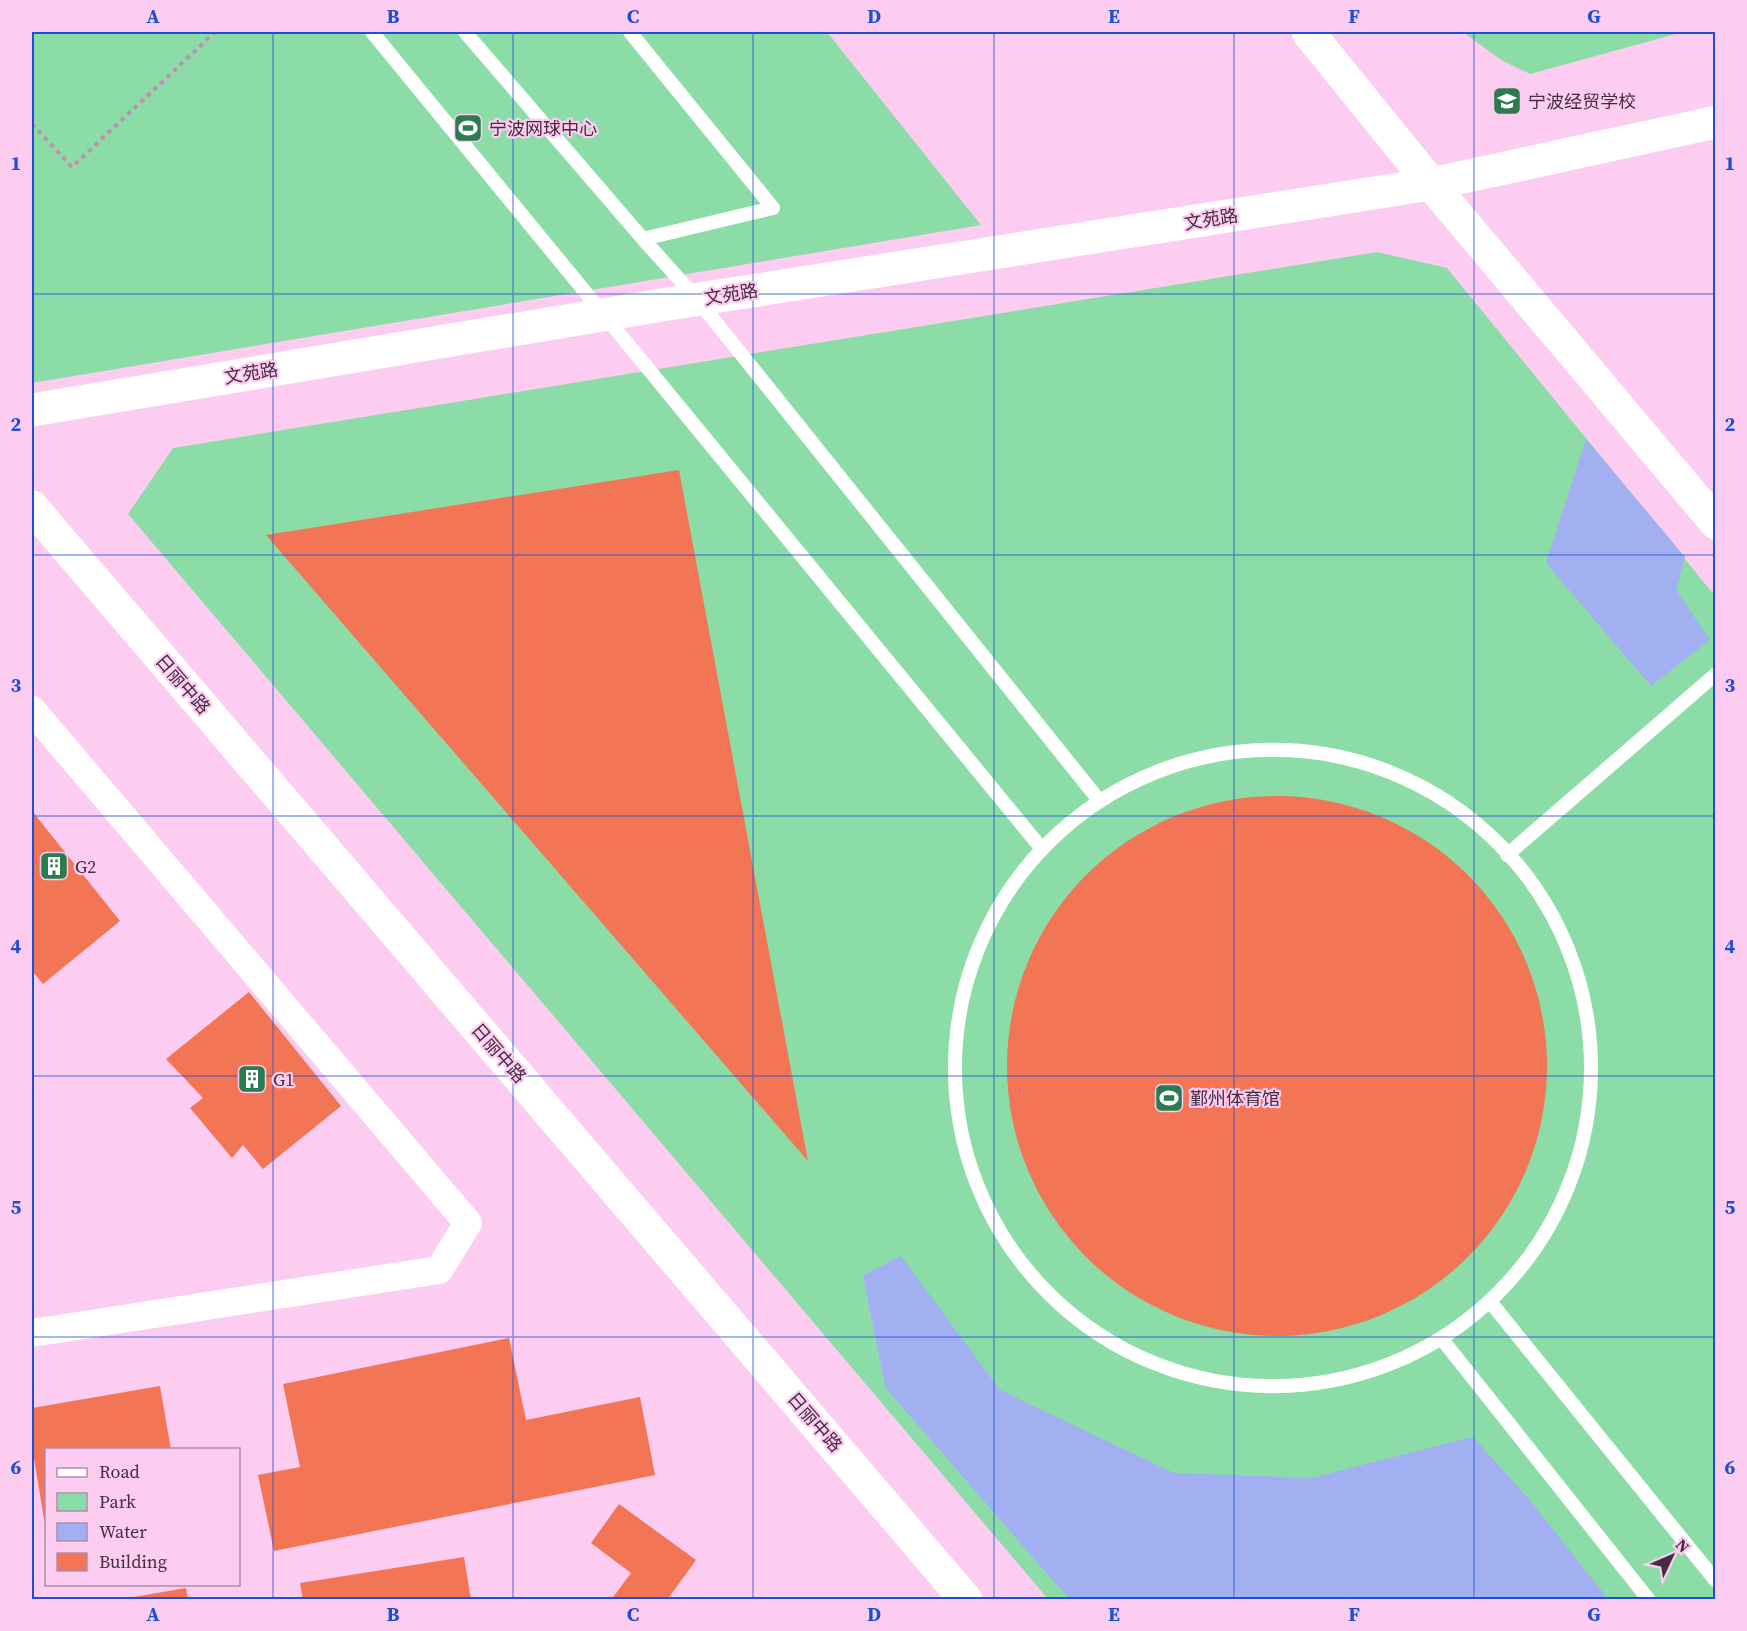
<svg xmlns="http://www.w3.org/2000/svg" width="1747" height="1631" viewBox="0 0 1747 1631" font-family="'Source Serif 4','Noto Sans SC',serif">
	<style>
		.green { fill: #8cdca8 }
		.water { fill: #a2b0f2 }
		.building { fill: #f27556 }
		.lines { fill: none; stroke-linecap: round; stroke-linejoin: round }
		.path { stroke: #bc93b2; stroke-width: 4; stroke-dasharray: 4.5 4.5; stroke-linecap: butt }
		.service { stroke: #fff; stroke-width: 14 }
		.minor { stroke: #fff; stroke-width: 28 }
		.tertiary { stroke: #fff; stroke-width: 33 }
		.secondary { stroke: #fff; stroke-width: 33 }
		.grid { fill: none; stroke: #1d4ed8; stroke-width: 1.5; stroke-opacity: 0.55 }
		.labels { text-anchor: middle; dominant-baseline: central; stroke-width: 4.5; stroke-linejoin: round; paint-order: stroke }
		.poi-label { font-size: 18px; fill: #452d40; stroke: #fdccf1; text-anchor: start }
		.street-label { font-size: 18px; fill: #452d40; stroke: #fdccf1 }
		.neatline { fill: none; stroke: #1d4ed8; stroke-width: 2 }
		.grid-label { font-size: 20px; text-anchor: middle; font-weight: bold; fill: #1d4ed8 }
	</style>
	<rect width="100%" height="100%" fill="#fdccf1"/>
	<path class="green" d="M32,32h795l154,193 -949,158z
		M1463,32h220l-153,42 -29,-14z
		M1377,252l70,16 268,328v1003h-667l-920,-1085 45,-66z"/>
	<path class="water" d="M1586,439l99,118 -9,33 34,50 -59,46 -105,-123z
		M901,1256l99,134 174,83 137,5 162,-41 56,62 79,100h-539l-184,-212 -22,-112z"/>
	<path class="building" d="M679,470l129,691 -542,-626z
		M1007 1066a270 270 0 1 1 540 0a270 270 0 1 1-540 0Z
		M32,811l88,110 -77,63 -11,-13z
		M249,992l92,114 -78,63 -20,-24 -11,13 -42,-50 13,-10 -37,-39z
		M509,1338l17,82 114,-23 15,78 -381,76 -16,-76 42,-8 -17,-83z
		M160,1386l11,64h-125l-1,75 -13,-79v-38z
		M619,1504l77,56 -29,40h-56l20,-27 -40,-30z
		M464,1557l7,43h-168l-3,-17z
		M186,1588l2,12h-60v-2z"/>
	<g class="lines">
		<path class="path" d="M32,124l40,43 143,-135"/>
		<path class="service" d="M372,32l670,817
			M465,32l178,207 130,-31 -143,-176
			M643,239l54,60 401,500
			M955 1068a318 318 0 1 1 636 0a318 318 0 1 1-636 0Z
			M1507,855l209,-181
			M1492,1304l224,277
			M1441,1338l208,262"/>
		<path class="minor" d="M32,710l436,513 -29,47 -407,63"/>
		<path class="tertiary" d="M1308,32l123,152 285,-62
			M32,410l630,-105 769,-121 285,339"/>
		<path class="secondary" d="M32,507l934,1093"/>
	</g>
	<path class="grid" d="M273,32v1568M513,32v1568M753,32v1568M994,32v1568M1234,32v1568M1474,32v1568M32,294h1684M32,555h1684M32,816h1684M32,1076h1684M32,1337h1684"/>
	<defs>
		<g id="school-square" transform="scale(1.5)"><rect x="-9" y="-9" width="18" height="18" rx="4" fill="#2a7c4e" stroke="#fdccf1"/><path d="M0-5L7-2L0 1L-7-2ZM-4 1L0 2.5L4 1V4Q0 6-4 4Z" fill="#fff"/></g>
		<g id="stadium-square" transform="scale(1.5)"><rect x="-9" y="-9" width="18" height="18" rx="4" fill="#2a7c4e" stroke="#fdccf1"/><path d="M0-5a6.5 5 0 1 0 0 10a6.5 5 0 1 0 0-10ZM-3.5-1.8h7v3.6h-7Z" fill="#fff"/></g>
		<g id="building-square" transform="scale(1.5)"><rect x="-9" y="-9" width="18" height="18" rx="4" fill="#2a7c4e" stroke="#fdccf1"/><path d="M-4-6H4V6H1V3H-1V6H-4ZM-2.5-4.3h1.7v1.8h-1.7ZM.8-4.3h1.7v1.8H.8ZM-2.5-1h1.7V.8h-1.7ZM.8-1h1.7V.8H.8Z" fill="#fff"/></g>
	</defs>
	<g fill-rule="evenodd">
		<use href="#school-square" x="1507" y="101"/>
		<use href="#stadium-square" x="468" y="128"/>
		<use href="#building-square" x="54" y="866"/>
		<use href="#building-square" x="252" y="1079"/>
		<use href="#stadium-square" x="1169" y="1098"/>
	</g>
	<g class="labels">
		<g class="poi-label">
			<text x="1528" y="101">宁波经贸学校</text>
			<text x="489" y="128">宁波网球中心</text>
			<text x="75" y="866">G2</text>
			<text x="273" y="1079">G1</text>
			<text x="1190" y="1098">鄞州体育馆</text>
		</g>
		<g class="street-label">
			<text transform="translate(1211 219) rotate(-9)">文苑路</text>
			<text transform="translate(731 294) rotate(-9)">文苑路</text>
			<text transform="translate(251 373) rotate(-9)">文苑路</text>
			<text transform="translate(183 684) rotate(49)">日丽中路</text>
			<text transform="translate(499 1053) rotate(49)">日丽中路</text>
			<text transform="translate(815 1422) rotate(49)">日丽中路</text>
		</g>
	</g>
	<rect width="1747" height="1631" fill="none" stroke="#fdccf1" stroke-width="66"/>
	<rect x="45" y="1448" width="195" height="138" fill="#fdccf1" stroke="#b38caa" stroke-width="1.5"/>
	<rect x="57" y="1468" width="30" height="9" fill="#ffffff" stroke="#b38caa" stroke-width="1.5"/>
	<text x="99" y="1478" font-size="18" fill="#452d40">Road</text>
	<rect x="57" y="1493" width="30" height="18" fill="#8cdca8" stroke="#b38caa" stroke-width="1.5"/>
	<text x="99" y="1508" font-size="18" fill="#452d40">Park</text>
	<rect x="57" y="1523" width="30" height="18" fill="#a2b0f2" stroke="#b38caa" stroke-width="1.5"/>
	<text x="99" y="1538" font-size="18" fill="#452d40">Water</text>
	<rect x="57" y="1553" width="30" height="18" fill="#f27556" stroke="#b38caa" stroke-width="1.5"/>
	<text x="99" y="1568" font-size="18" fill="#452d40">Building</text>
	<g transform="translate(1672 1556) rotate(46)" stroke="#fdccf1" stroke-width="4.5" paint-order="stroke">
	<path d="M0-4.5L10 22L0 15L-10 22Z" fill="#452d40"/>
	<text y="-9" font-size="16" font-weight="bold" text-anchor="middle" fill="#452d40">N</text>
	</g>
	<rect x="33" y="33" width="1681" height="1565" class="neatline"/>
	<g class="grid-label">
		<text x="153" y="23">A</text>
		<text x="393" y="23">B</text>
		<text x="633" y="23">C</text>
		<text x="874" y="23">D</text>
		<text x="1114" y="23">E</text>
		<text x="1354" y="23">F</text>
		<text x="1594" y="23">G</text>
		<text x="16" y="170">1</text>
		<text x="1730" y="170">1</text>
		<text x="16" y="431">2</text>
		<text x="1730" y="431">2</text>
		<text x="16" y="692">3</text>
		<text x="1730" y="692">3</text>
		<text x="16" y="953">4</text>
		<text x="1730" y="953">4</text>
		<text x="16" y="1214">5</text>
		<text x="1730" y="1214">5</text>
		<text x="16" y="1474">6</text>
		<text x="1730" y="1474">6</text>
		<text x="153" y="1621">A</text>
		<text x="393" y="1621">B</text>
		<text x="633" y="1621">C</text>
		<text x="874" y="1621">D</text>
		<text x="1114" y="1621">E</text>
		<text x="1354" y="1621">F</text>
		<text x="1594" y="1621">G</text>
	</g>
</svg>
